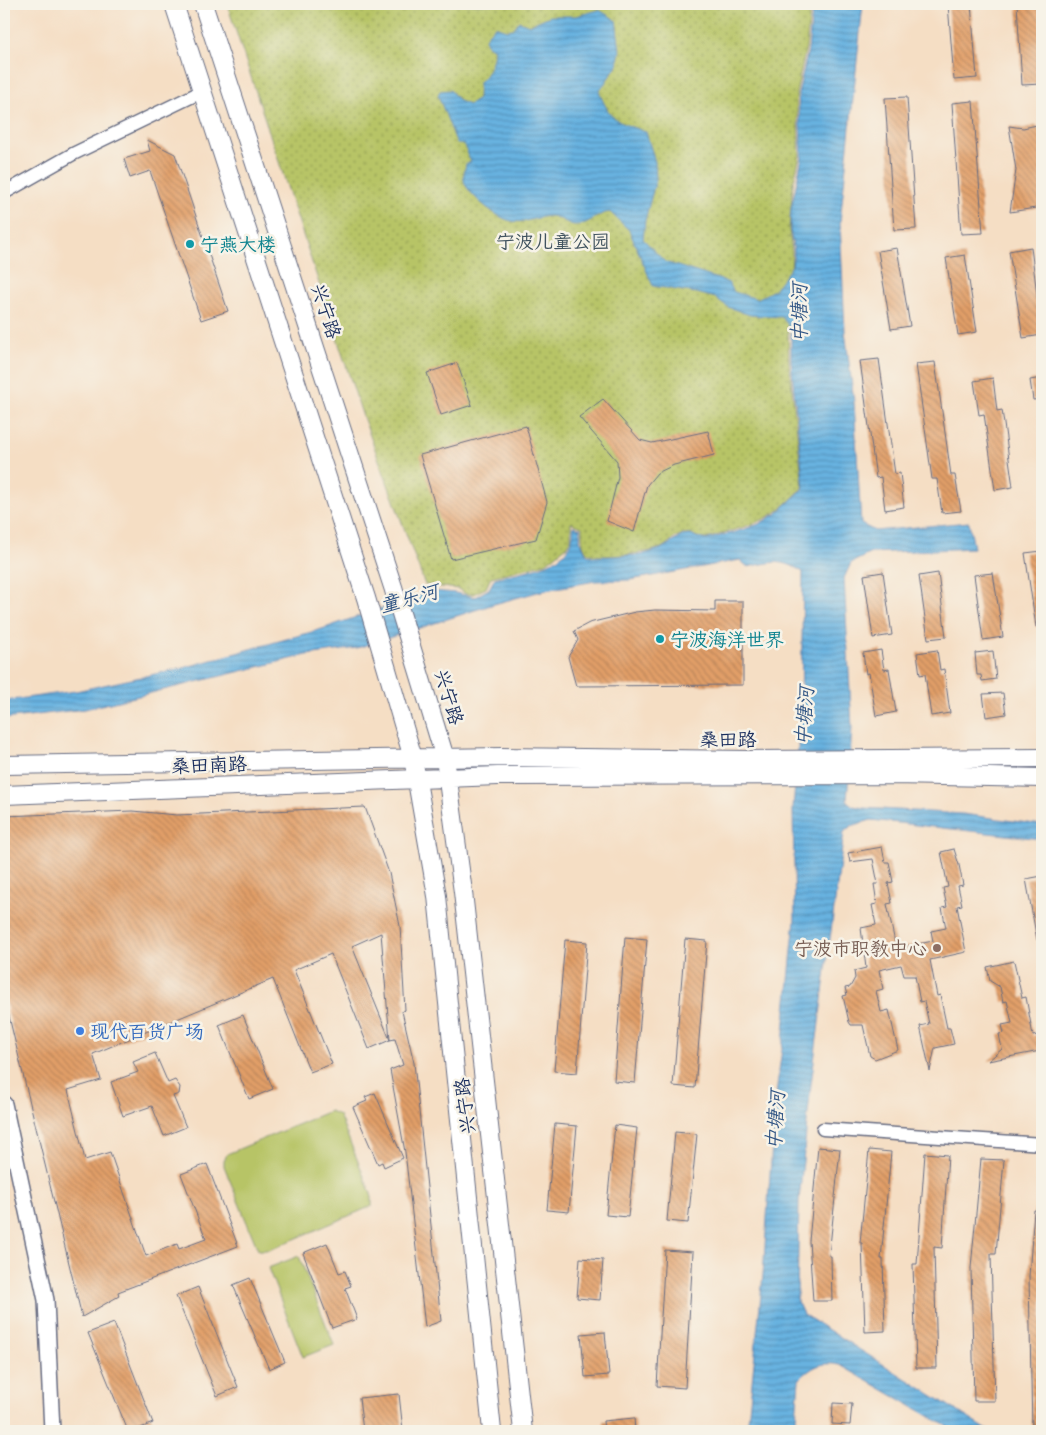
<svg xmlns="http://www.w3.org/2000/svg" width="1046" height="1435" viewBox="0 0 1046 1435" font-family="Itim,'LXGW WenKai TC',sans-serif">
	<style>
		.green { fill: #b7c466; stroke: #697a62 }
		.park { fill: url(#park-dots); stroke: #697a62 }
		.water { fill: url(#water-rules); stroke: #42709f }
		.building { fill: url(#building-back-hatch) }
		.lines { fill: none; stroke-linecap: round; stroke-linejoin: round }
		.minor-casing { stroke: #676c82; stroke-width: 15 }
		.tertiary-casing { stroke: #676c82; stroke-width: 18 }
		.secondary-casing { stroke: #676c82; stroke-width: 20 }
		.minor { stroke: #fff; stroke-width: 12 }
		.tertiary { stroke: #fff; stroke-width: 15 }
		.secondary { stroke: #fff; stroke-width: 18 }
		.culture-dot { fill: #0f9aa8; stroke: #f7f3e8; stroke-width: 2 }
		.education-dot { fill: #8d6e63; stroke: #f7f3e8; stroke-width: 2 }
		.shop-dot { fill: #3f7fe0; stroke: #f7f3e8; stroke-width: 2 }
		.labels { text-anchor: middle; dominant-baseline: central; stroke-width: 5; stroke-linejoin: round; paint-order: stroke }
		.park-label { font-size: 19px; fill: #425460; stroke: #f7f3e8 }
		.culture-label { font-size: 19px; fill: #0d838f; stroke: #f7f3e8; text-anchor: start }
		.street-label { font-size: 19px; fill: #1b2f5e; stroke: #f7f3e8 }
		.education-label { font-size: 19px; fill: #785e54; stroke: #f7f3e8; text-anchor: end }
		.shop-label { font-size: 19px; fill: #366cbe; stroke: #f7f3e8; text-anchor: start }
		.water-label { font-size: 20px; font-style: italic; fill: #325685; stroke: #f7f3e8 }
	</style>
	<defs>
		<pattern id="park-dots" width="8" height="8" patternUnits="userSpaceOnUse" patternTransform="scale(1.25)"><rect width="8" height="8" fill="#b7c466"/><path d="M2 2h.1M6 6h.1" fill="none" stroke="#94a057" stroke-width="1.8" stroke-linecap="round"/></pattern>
		<pattern id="water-rules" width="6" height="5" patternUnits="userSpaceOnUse" patternTransform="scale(1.25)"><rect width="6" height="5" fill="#68b2e0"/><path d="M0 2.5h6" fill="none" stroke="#5591b9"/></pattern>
		<pattern id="building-back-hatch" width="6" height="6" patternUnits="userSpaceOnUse" patternTransform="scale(1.25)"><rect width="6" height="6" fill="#e29f68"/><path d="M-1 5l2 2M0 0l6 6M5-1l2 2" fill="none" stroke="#b68259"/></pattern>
	</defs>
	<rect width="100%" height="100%" fill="#f7f3e8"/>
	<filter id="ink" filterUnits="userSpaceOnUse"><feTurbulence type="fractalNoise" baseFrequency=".02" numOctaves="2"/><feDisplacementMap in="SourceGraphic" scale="10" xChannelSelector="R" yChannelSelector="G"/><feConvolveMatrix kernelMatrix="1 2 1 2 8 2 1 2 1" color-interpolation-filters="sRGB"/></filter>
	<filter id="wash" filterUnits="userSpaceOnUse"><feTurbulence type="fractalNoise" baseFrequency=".0096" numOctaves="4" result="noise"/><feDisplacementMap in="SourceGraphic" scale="20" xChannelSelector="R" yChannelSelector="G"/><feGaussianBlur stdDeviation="1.12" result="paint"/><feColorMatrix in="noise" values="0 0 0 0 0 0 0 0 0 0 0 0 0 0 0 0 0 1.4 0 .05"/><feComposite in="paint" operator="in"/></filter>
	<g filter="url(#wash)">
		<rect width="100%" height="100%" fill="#f5dec4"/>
		<path class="green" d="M330,1111l9,4 33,81v10l-103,44h-11l-34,-84v-6l3,-6z
			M299,1256l35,89 -31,12 -35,-89z"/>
		<path class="park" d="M227,4h584l-5,44 -10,46 4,62 -7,28 -4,46 3,22 -4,78 1,32 14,125c-34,39 -53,36 -96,52 -10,1 -17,-8 -26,-4 -8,2 -13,10 -20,13 -12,5 -63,12 -73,5 -7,-5 -6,-19 -6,-26l-11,-4v16l-3,6 -22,18 -55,14 -5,11 -13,6h-7l-8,-5 -33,-4 -63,-171z"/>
		<path class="water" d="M813,4h50l-23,218 5,109 9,71 7,122 14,7 94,-9 5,26 -103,5 -20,10 -7,15 8,150 -5,73 6,5 11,2 99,6 79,11v14l-171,-19 -20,6 -7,6 -33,252 -12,116 -2,101 6,13 186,117h-34l-115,-66c-18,-4 -29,2 -41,15l-4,51h-48l16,-156 12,-173 8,-61 12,-122 -2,-110 8,-96 2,-141c-22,-14 -31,-10 -55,-5l-8,-7 -110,20 -35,1 -50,9 -51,14 -137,44 -50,7 -222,54 -81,10v-18l72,-10 107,-23 139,-39 109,-38 24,2 20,4 14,-8 6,-11c29,-8 82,-11 78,-52l7,2v12l7,15 9,2 45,-2 20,-6 21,-13 8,-1 16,5 36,-10 17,-6 17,-10 28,-26 -13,-127v-32l-9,-12 -32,-2 -22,-8 -12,-9 -19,-5 -44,-7 -24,-56 -19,-18c-12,1 -21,12 -32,13 -11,1 -19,-10 -29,-9 -14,1 -27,9 -41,4 -13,-4 -42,-27 -44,-40 -1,-5 1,-11 2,-16l5,-2 -7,-18h-7l-19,-49 2,-4 10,-1 9,11 10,4 9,-6 1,-17c9,-7 15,-21 15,-33l-7,-5 -2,-6 10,-12 11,4 7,-1 6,-8 10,4 21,-9h26l23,-6 17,10 4,31 -3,14 -18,27c13,31 17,29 47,40l9,30 1,17 -11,41 -2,19 22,23 56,18 8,3 5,9 23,7 17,-9 18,-24 2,-14 -4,-22 1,-21 11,-52 -4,-63 10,-44z"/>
		<g id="blocks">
			<path class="building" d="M948,4h23l6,74 -23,2z
				M1017,4h23l2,80 -20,1z
				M907,97l9,132 -22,1 -9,-132z
				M973,101l10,132 -22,1 -9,-131z
				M1037,125l2,5h3v77l-32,5 6,-42 -7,-44 14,2z
				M147,140l28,14 53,157 -27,9 -51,-149 -20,7 -6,-19 26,-8z
				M1031,247l11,88 -19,3 -14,-87z
				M897,248l13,78 -19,3 -13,-78z
				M965,255l12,77 -19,3 -12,-77z
				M879,359l16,115 5,-1 4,34 -19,3 -4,-33 -5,1 -16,-117z
				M935,362l16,113h4l6,36 -19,2 -5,-34h-5l-16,-115z
				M457,363l15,42 -31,10 -14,-42z
				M993,378l4,33 5,-1 11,77 -18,3 -11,-76 -5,1 -5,-34z
				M1042,378v21l-9,1 -3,-20z
				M603,399l37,41 12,3 56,-12 6,24 -40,10 -17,8 -10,12 -13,47 -27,-11 11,-44 -1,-16 -38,-44z
				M526,426l21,76 -11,37 -85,20 -31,-104z
				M1042,551v76h-6l-11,-74z
				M883,572l9,63 -19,3 -9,-63z
				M938,573l8,64 -18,2 -9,-63z
				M993,573l10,64 -20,3 -9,-65z
				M715,601h28v84l-167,1 -8,-29 10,-17 -4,-9 15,-8 46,-11 20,-2 60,1z
				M881,650l3,20 5,-1 7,43 -20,4 -7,-43 -3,1 -3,-21z
				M937,650l3,20 4,-1 6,44 -19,3 -6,-42 -5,1 -3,-22z
				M993,651l3,28 -14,2 -1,-6h-4l-2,-22z
				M1003,693l3,21 -20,3 -3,-23z
				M365,807l24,66 11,53 5,84 -3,1 12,52 27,258 -16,6 -20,-175 -15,-82 13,-5 -8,-26 -5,1 -9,-107 -29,13 38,94 -21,9 -38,-95 -37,16 38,94 -22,8 -37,-93 -180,75 8,26 -33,10 17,70 25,-8 36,104 31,-12 2,5 27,-10 -25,-65 26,-10 31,82 -120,46 1,4 -37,21 -78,-321v-180l128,-5 45,4z
				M882,847l3,15h4l4,20 -5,1 4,20 -5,1 8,39h2l1,5 35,-7 -2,-10 15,-3 -4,-20 5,-1 -4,-19 5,-1 -7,-35 13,-3 5,16 4,20 -5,1 4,19 -5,1 9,46 -36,8 7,36 3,-1 7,33h3l4,16 -19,4 -5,23 -10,-45 9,-2 -5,-23 -4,1 -5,-26h-11l-3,-11 -22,5 4,19 -7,2 5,21 8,-2 9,40 -23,9 -5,-3 -7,-31h-12l-2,-3 -6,-26 4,-1 -2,-7 5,-1 5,-9 -1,-7 12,-3 -5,-40 15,-3 -4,-20 5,-1 -3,-20h4l-5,-25 -23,3 -2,-9z
				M1042,876v64h-5l-11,-61z
				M625,937l22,2 -12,144 -21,-2z
				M685,939l22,2 -12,147 -22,-2z
				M565,940l22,2 -10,131 -23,-2z
				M1014,961l8,37 4,-1 7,39 4,-1 3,16 -52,10 14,-12 -3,-15 5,-1 -2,-8 10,-2 -5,-22 -4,1 -3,-15 -10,-6 -3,-14z
				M243,1015l30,74 -24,10 -30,-74z
				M155,1053l13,30 7,-3 5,7 -1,7 -6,2 13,31 -22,9 -12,-30 -29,10 -12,-34 27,-10 -5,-10z
				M375,1093l28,65 -19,9 -2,-5 -4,2 -25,-57 14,-6 -2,-4z
				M555,1124l22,2 -8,86 -22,-2z
				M615,1125l22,3 -9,89 -22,-2z
				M675,1132l22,2 -9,89 -21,-2z
				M818,1147l22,2 -11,107h2l1,45h-19l-4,-60z
				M869,1150l22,2 -10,107h2l2,72 -20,1 -3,-89h-2z
				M925,1153l23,2 -6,93 -8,-1 3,121h-21l-3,-104h4z
				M981,1159l23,1 -8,94h-5l4,147h-21l-3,-133z
				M1034,1210l8,1v220h-10l-3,-155z
				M327,1243l12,30 6,-2 6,15 -6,2 12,31 -25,9 -29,-75z
				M665,1250l28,2 -8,136 -28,-2z
				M580,1258l23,2 -3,40 -23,-2z
				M250,1278l35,84 -16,7 -36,-84z
				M198,1287l40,100 -21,9 -41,-100z
				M114,1323l39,100 -20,8h-5l-40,-98z
				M605,1332l4,43 -24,2 -4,-43z
				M399,1394l4,37h-40l-4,-33z
				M833,1403l19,1 -2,21 -18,-1z
				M634,1418l1,13h-31l-1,-10z"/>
		</g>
	</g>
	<g filter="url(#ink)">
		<use href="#blocks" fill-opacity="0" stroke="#676c82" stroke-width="1"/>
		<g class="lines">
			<g class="minor-casing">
				<path id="minor" d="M4,193l69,-39 130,-63
					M823,1129l219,15"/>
			</g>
			<g class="tertiary-casing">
				<path id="tertiary" d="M4,1104l42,196 6,131"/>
			</g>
			<g class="secondary-casing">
				<path id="secondary" d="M174,4l192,594 47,160 24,138 55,535
					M203,4l190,583 52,171 18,134 60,539
					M4,765l498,-8 245,3 295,-2
					M4,795l494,-19 398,-1 146,3"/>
			</g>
			<use href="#minor" class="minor"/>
			<use href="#tertiary" class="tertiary"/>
			<use href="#secondary" class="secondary"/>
		</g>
	</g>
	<g class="culture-dot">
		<circle cx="190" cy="244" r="5"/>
		<circle cx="660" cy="639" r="5"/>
	</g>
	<circle class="education-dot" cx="937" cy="948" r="5"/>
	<circle class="shop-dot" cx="80" cy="1031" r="5"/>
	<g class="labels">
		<g class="park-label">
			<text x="553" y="241">宁波儿童公园</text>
		</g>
		<g class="culture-label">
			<text x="200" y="244">宁燕大楼</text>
			<text x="670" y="639">宁波海洋世界</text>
		</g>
		<g class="street-label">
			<text transform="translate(326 311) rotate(72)">兴宁路</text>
			<text transform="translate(449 697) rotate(73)">兴宁路</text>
			<text x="728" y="739">桑田路</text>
			<text transform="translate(209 765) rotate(-2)">桑田南路</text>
			<text transform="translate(465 1106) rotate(-97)">兴宁路</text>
		</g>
		<g class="education-label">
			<text x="927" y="948">宁波市职教中心</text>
		</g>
		<g class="shop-label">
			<text x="90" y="1031">现代百货广场</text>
		</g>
		<g class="water-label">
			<text transform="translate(799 313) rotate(-90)">中塘河</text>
			<text transform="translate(409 598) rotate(-15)">童乐河</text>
			<text transform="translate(804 716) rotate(-86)">中塘河</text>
			<text transform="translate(775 1120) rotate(-86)">中塘河</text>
		</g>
	</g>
	<rect width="1046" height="1435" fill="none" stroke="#f7f3e8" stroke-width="20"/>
</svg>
